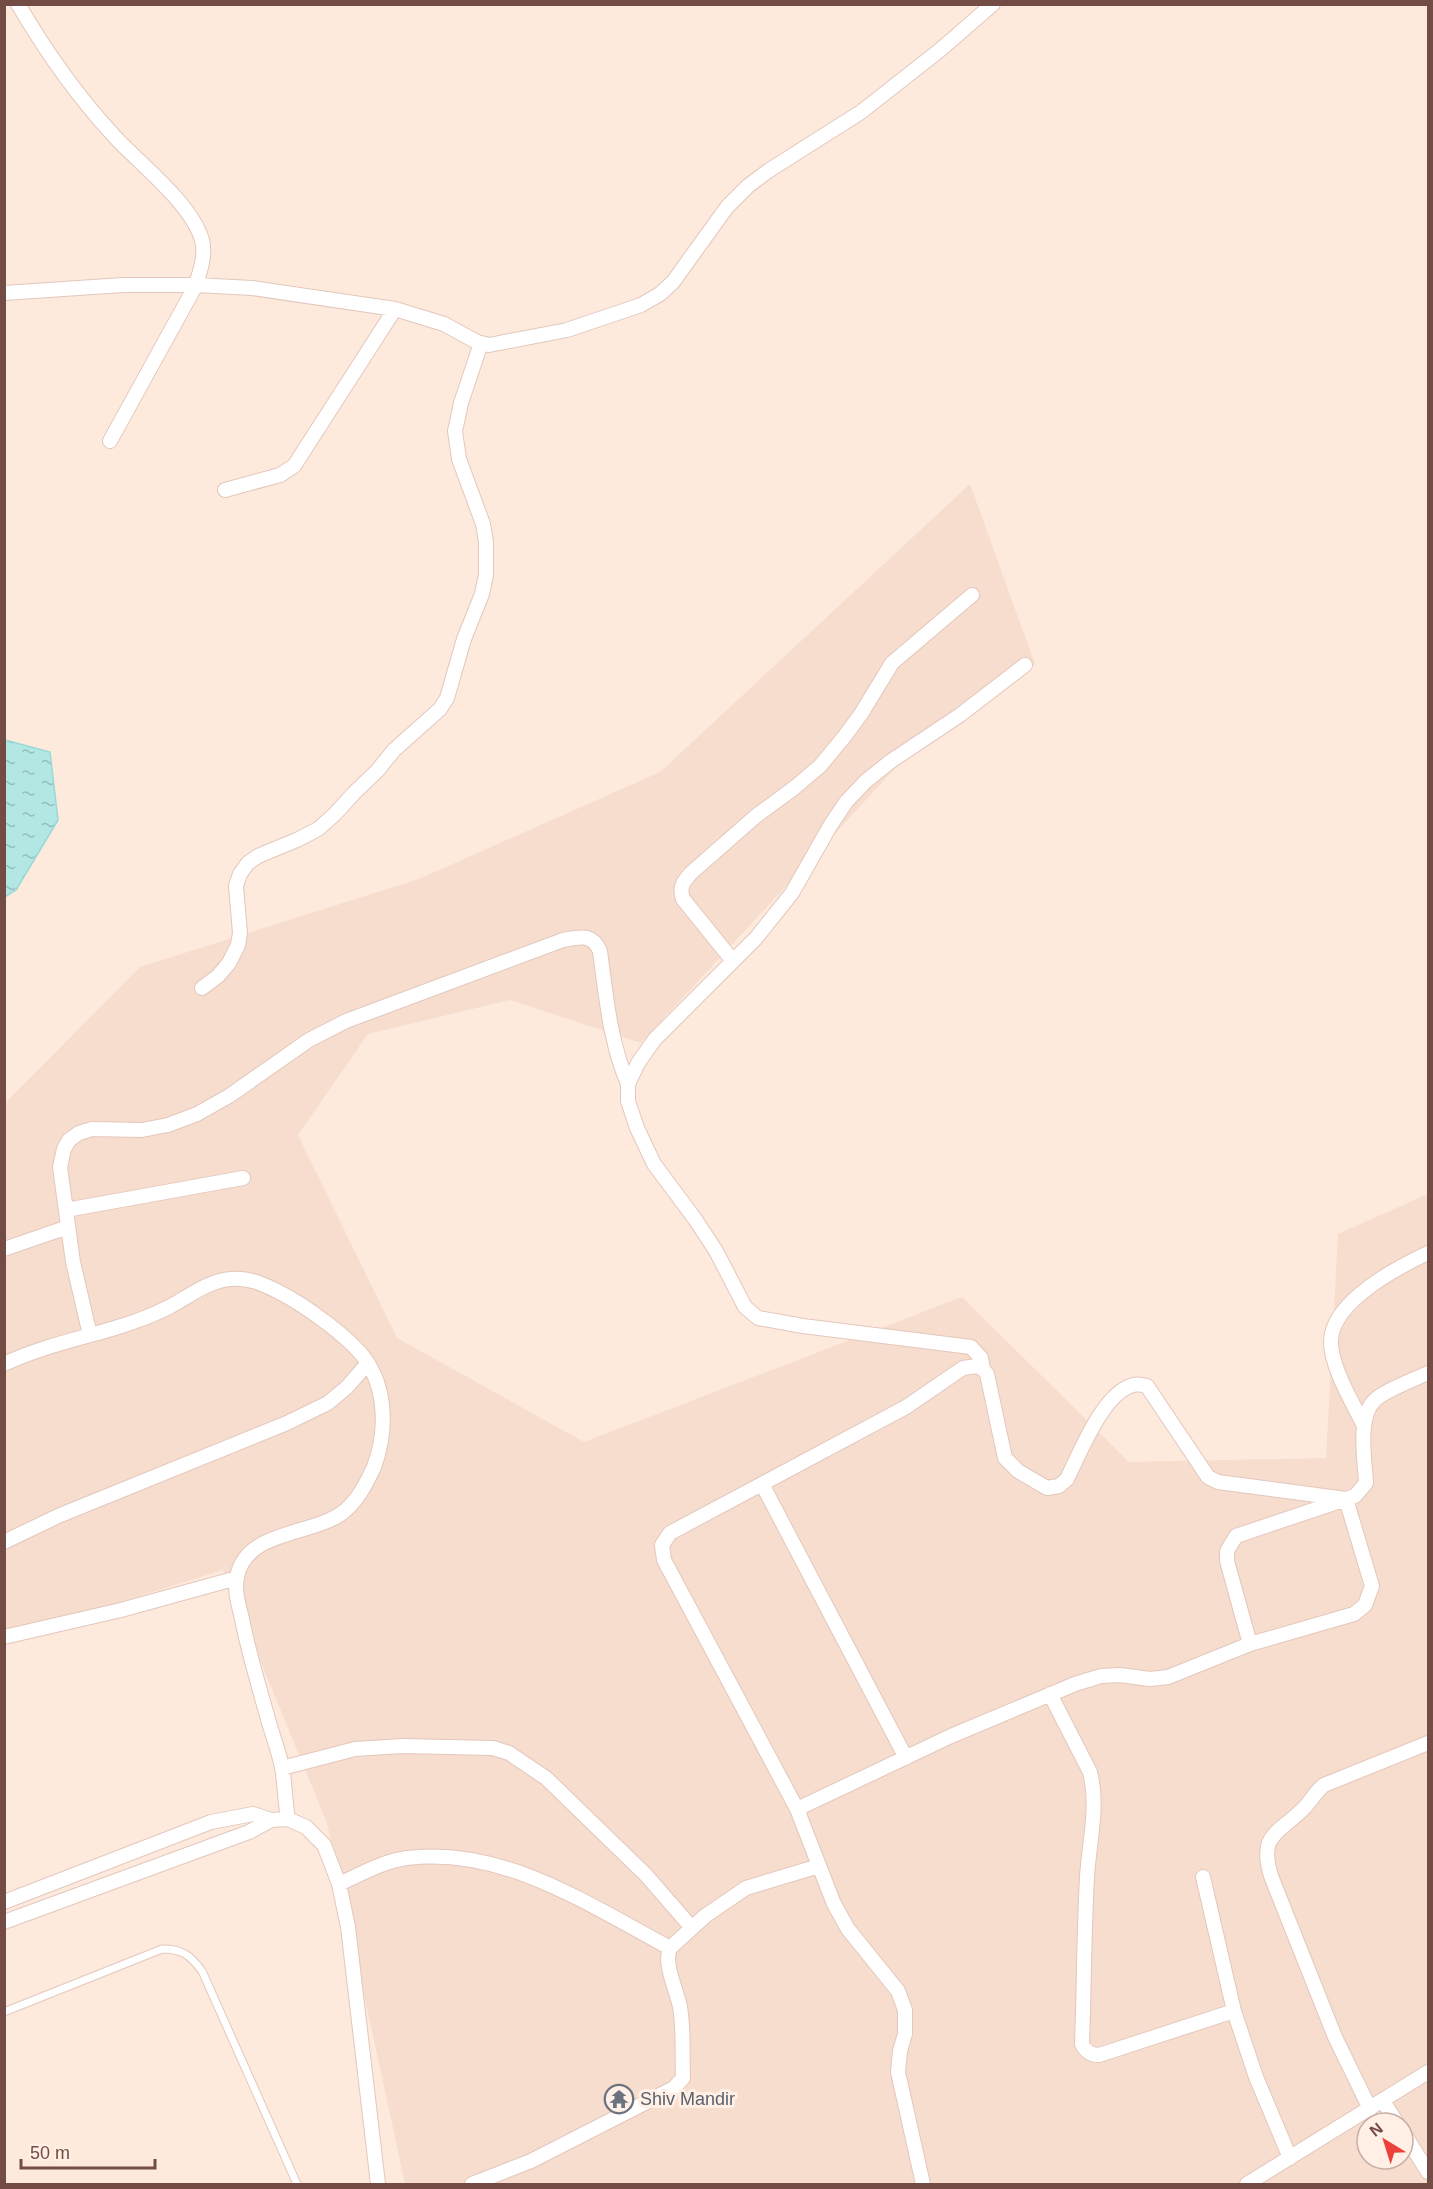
<svg xmlns="http://www.w3.org/2000/svg" width="1433" height="2189" viewBox="0 0 1433 2189" font-family="Arial,sans-serif">
	<style>
		.residential { fill: #f7ddce; fill-rule: evenodd }
		.water { fill: url(#water-ripples); stroke: #97d9d6; stroke-width: 1.5 }
		.lines { fill: none; stroke-linecap: round; stroke-linejoin: round }
		.service-casing { stroke: #e3c7bc; stroke-width: 9 }
		.minor-casing { stroke: #e3c7bc; stroke-width: 16 }
		.service { stroke: #fff; stroke-width: 7 }
		.minor { stroke: #fff; stroke-width: 14 }
		.labels { text-anchor: middle; dominant-baseline: central; stroke-width: 6; stroke-linejoin: round; paint-order: stroke }
		.worship-label { font-size: 18px; fill: #5b616d; stroke: #ffefe4; text-anchor: start }
	</style>
	<defs>
		<pattern id="water-ripples" width="26" height="14" patternUnits="userSpaceOnUse" patternTransform="scale(1.5)"><rect width="26" height="14" fill="#b2e7e4"/><path d="M2 4q2-2 4 0t4 0M15 11q2-2 4 0t4 0" fill="none" stroke="#95bdbb"/></pattern>
	</defs>
	<rect width="100%" height="100%" fill="#fdeadd"/>
	<path class="residential" d="M970,484l65,180 -121,84 -273,295 -131,-43 -142,34 -70,101 99,203 187,104 378,-145 167,165 197,-4 12,-224 90,-40v990h-1023l-78,-361 -104,-253 -218,68v-535l135,-136 279,-88 241,-107zM1367,2123h36v36h-36z"/>
	<path class="water" d="M5,740l45,12 8,68 -42,70 -11,7z"/>
	<g class="lines">
		<g class="service-casing">
			<path id="service" d="M4,2012l158,-63c20,0 28,6 40,22l95,213"/>
		</g>
		<g class="minor-casing">
			<path id="minor" d="M18,4c28,48 59,92 97,133 26,28 76,66 87,103 4,15 -2,31 -6,45l-86,156
				M4,293l119,-8h73l56,3 143,21 49,15 33,18 12,3 78,-15 74,-25 19,-11 13,-12 54,-75 21,-21 20,-15 93,-59 79,-62 53,-46
				M225,490l55,-15 14,-9 101,-157
				M733,961l-50,-62c-4,-12 0,-17 8,-26l65,-57 38,-28 26,-22 24,-29 17,-23 31,-51 80,-68
				M202,988l16,-12 11,-13 9,-18 2,-12 -4,-47 4,-12 8,-11 10,-7 41,-17 19,-10 17,-15 19,-21 23,-22 17,-21 46,-41 7,-11 17,-59 18,-45 4,-19v-33l-3,-18 -24,-65 -4,-28 6,-28 20,-60
				M66,1210l177,-32
				M4,1249l64,-22
				M90,1335l-17,-73 -13,-95 4,-18 5,-9 10,-7 13,-4 50,1 26,-5 29,-11 32,-18 80,-56 37,-19 217,-81c17,-3 29,-7 37,11 6,45 10,91 28,133
				M4,1364c55,-26 113,-30 167,-58 18,-10 39,-26 60,-27 17,-2 32,5 46,12 26,13 78,49 92,74 18,30 17,70 5,102 -8,17 -17,35 -32,46 -32,23 -96,17 -105,64 -3,14 2,29 5,42 7,36 18,71 28,107 4,13 9,27 12,41 3,17 3,35 6,52
				M983,1369l-2,-11 -10,-11 -168,-21 -45,-8 -13,-11 -29,-56 -21,-32 -41,-55 -17,-36 -9,-27v-17l10,-21 17,-24 101,-101 36,-45 38,-67 16,-24 20,-21 25,-20 69,-46 65,-50
				M1364,1426c-11,-23 -34,-60 -33,-86 2,-39 67,-73 97,-87
				M762,1484l144,274
				M4,1542l54,-26 229,-93 41,-20 19,-16 21,-24
				M4,1637l117,-27 116,-32
				M1250,1644l-23,-83v-10l9,-15 119,-40 11,-13c-1,-22 -9,-65 8,-82 9,-10 41,-22 54,-28
				M1050,1694l40,78c9,34 -1,70 -3,105 -3,56 -3,111 -5,167 4,8 9,11 17,11l135,-44
				M282,1768l73,-19 47,-3 91,2 16,5 37,25 100,97 46,53
				M797,1809l154,-73 124,-52 26,-8 19,-1 30,4 18,-2 82,-33 104,-30 11,-9 7,-19 -26,-87 -128,-17 -10,-5 -61,-91c-4,-1 -10,-2 -14,-1 -30,8 -53,68 -66,94l-8,7 -12,2 -29,-17 -13,-13 -18,-84 -4,-5 -6,-3 -14,2 -57,39 -236,126 -8,12 2,15 133,249 37,95 14,25 50,62 7,19v24l-5,17 -2,21 25,112
				M1203,1877l31,134 22,66 34,81
				M339,1884c22,-10 45,-23 68,-26 96,-12 182,47 263,90
				M4,1902l207,-80 42,-8 18,6 17,-1 18,8 18,18 15,39 9,43 30,257
				M4,1922l245,-90 22,-12
				M1383,2101l14,22
				M1370,2109l-35,-72 -64,-161c-12,-41 5,-41 31,-66 9,-8 12,-17 22,-25l104,-42
				M1403,2132l25,40
				M472,2184l59,-23 143,-73 9,-10c-1,-23 1,-48 -3,-71 -3,-17 -17,-43 -10,-59l35,-32 41,-28 73,-22
				M1247,2184l181,-112"/>
		</g>
		<use href="#service" class="service"/>
		<use href="#minor" class="minor"/>
	</g>
	<defs>
		<g id="temple-ring" transform="scale(1.5)"><circle r="9.5" fill="#ffefe4" stroke="#6b7280" stroke-width="1.5"/><path d="M0-6L5-2H3V0L6.5 2.5H4V6H1.5V3h-3V6H-4V2.5H-6.5L-3 0V-2H-5Z" fill="#6b7280"/></g>
	</defs>
	<g fill-rule="evenodd">
		<use href="#temple-ring" x="619" y="2099"/>
	</g>
	<g class="labels">
		<g class="worship-label">
			<text x="640" y="2099">Shiv Mandir</text>
		</g>
	</g>
	<rect width="1433" height="2189" fill="none" stroke="#734c45" stroke-width="12"/>
	<g transform="translate(1385 2141) rotate(322)"><circle r="28" fill="#ffefe4" stroke="#c7aea4" stroke-width="1.5"/>
	<path d="M0-4.5L10 22L0 15L-10 22Z" fill="#ee403b"/>
	<text y="-9" font-size="16" font-weight="bold" text-anchor="middle" fill="#734c45">N</text>
	</g>
	<path d="M21 2159v9h134v-9" fill="none" stroke="#734c45" stroke-width="3"/>
	<text x="30" y="2159" font-size="18" fill="#734c45" stroke="#ffefe4" stroke-width="4.5" paint-order="stroke">50 m</text>
</svg>
